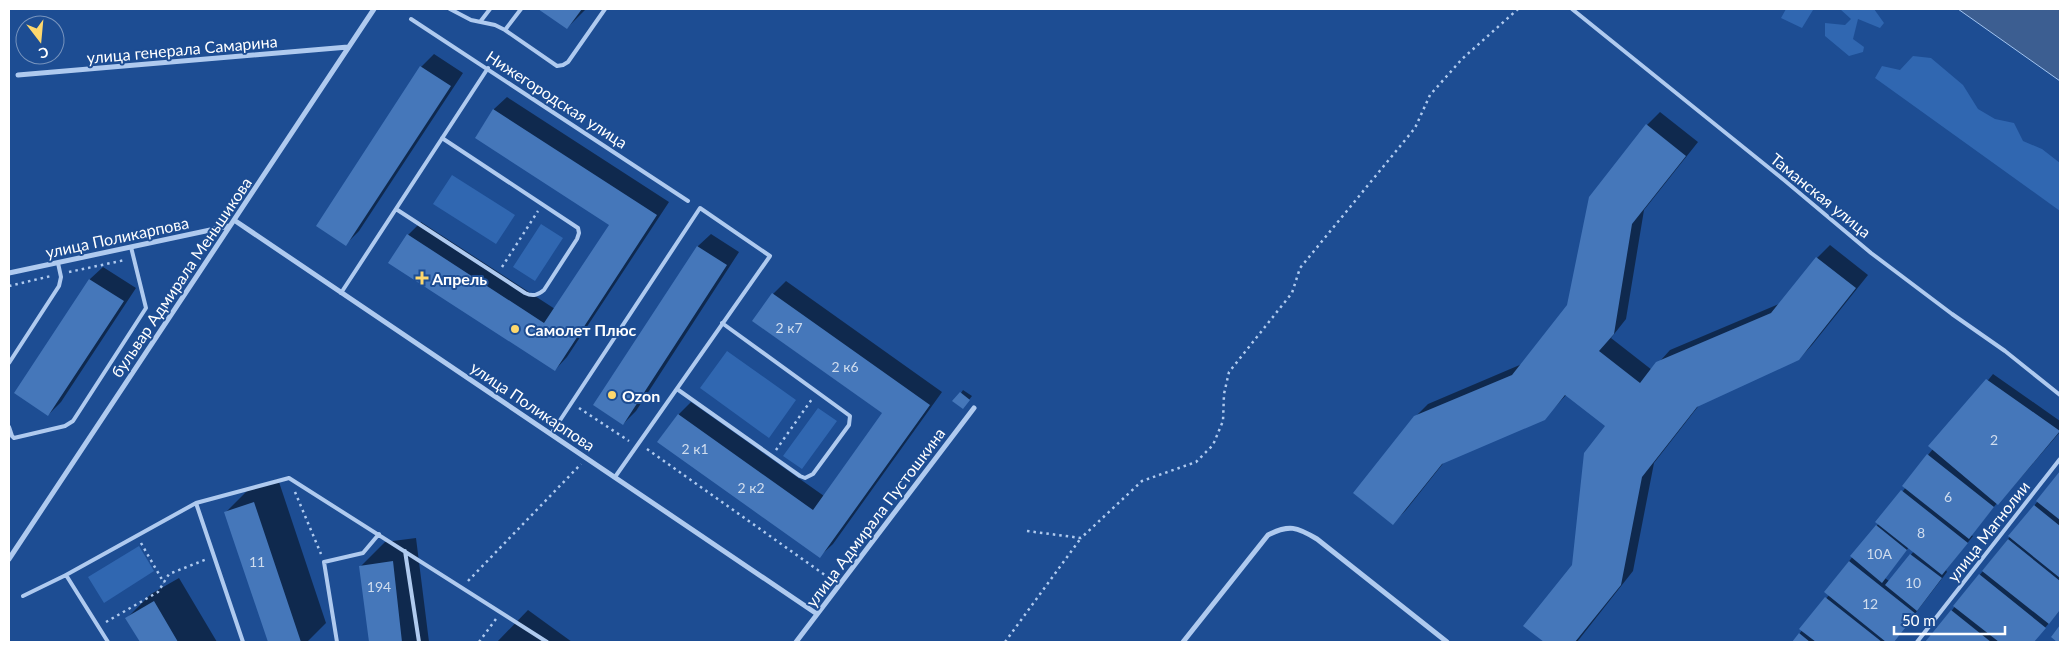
<svg xmlns="http://www.w3.org/2000/svg" width="2069" height="651" viewBox="0 0 2069 651" font-family="Lato,sans-serif">
	<style>
		.green { fill: #3067b1 }
		.water { fill: #3c5e91; stroke: #a2c4f0 }
		.shadow { fill: #0007; fill-rule: evenodd }
		.building { fill: #4577ba }
		.lines { fill: none; stroke-linecap: round; stroke-linejoin: round }
		.path { stroke: #afcaef; stroke-width: 2.5; stroke-dasharray: 2.5 4; stroke-linecap: butt }
		.service { stroke: #afcaef; stroke-width: 4 }
		.minor { stroke: #afcaef; stroke-width: 5 }
		.poi-dot { fill: #fed86d; stroke: #1d4d93; stroke-width: 2 }
		.labels { text-anchor: middle; dominant-baseline: central; stroke-width: 4; stroke-linejoin: round; paint-order: stroke }
		.number-label { font-size: 14px; fill: #d0ddee }
		.street-label { font-size: 16px; fill: #fff; stroke: #1d4d93 }
		.poi-label { font-size: 16px; font-weight: bold; fill: #fff; stroke: #1d4d93; text-anchor: start }
	</style>
	<rect width="100%" height="100%" fill="#1d4d93"/>
	<path class="green" d="M1786,9h33l-6,1 -11,18 -21,-10z
		M1840,9h34l10,14 -4,5 -22,-9 -5,20 11,8 -1,5 -14,4 -24,-20v-13l20,2 6,-6z
		M1913,56l18,2 32,27 15,24 17,10 19,4 9,18 19,8 18,14v48l-185,-133 7,-12 18,4z
		M452,175l63,40 -19,29 -63,-40z
		M541,224l22,14 -28,43 -22,-14z
		M727,351l69,49 -27,38 -69,-50z
		M818,408l19,13 -35,48 -19,-13z
		M139,546l15,25 -50,32 -16,-26z"/>
	<path class="water" d="M1958,9h102v72z"/>
	<path class="shadow" d="M540,9h46l-19,19z
		M434,54l29,19 -104,158 -13,13 75,-177z
		M507,97l162,105 -102,155 -12,13 -147,-135 13,-13 134,87 56,-85 -135,-87 18,-28z
		M1660,112l38,30 -54,68 -18,109 -15,19 41,32 18,-20 111,-47 36,-45 13,-13 38,30 -56,70 -13,14 -99,45 -46,59 -21,108 -56,71h-31l-21,-16 48,-61 34,-139 -40,-32 -23,25 -99,42 -39,49 -13,13 22,-106 13,-13 94,-40 46,-58 22,-109 57,-72z
		M711,234l28,18 -103,159 -13,13 -29,-19 104,-159z
		M103,267l33,21 -75,114 -13,13 -33,-22 75,-114z
		M786,281l156,111 -109,152 -13,12 -161,-115 20,-27 12,-12 133,94 59,-83 -130,-92 20,-27z
		M1993,374l67,47v11l-56,65 -7,6 -26,32 2,1 -27,34 1,2 -53,69 2,1h-103l36,-47 -4,-3 54,-69 27,-36 -2,-2zM1909,547l5,4 -25,30 -4,-3z
		M963,390l9,6 -7,9 -4,-12z
		M2060,473v137l-27,32h-106z
		M278,479l48,144 -19,19h-38l-43,-130 24,-24z
		M416,538l13,104h-59l-9,-76 24,-24z
		M179,578l38,64h-76l-14,-24 24,-24z
		M528,610l44,32h-75z"/>
	<path class="building" d="M538,9h44l-15,20z
		M420,66l31,20 -105,160 -30,-20z
		M493,109l164,106 -102,156 -167,-108 19,-29 137,89 65,-98 -134,-87z
		M1646,124l40,32 -54,68 -18,110 -15,17 41,32 16,-21 115,-49 45,-56 40,31 -57,72 -102,47 -55,70 -21,108 -46,57h-31l-21,-16 49,-61 12,-112 21,-27 -40,-31 -20,25 -103,44 -49,61 -40,-32 61,-77 98,-41 55,-70 22,-108z
		M697,246l30,19 -104,160 -30,-20z
		M89,279l35,22 -76,115 -34,-23z
		M772,293l158,112 -110,153 -163,-116 21,-28 135,96 69,-97 -130,-92z
		M1986,379l74,52 -62,74 -70,-59z
		M960,392l10,8 -7,9 -11,-8z
		M1927,454l67,53 -25,32 -67,-53z
		M2060,471v49l-24,-19z
		M1901,490l67,53 -26,32 -67,-53z
		M254,502l47,140h-33l-36,-106 -8,-24z
		M2034,505l26,21v52l-52,-42z
		M1876,525l31,25 -25,33 -32,-27z
		M2008,539l52,42v29l-11,14 -67,-53z
		M1910,554l32,24 -25,33 -32,-26z
		M393,561l9,81h-33l-10,-76z
		M1849,561l67,53 -22,28h-8l-62,-50z
		M1979,574l67,54 -12,14h-35l-46,-36z
		M1825,597l57,45h-66l-17,-13z
		M154,601l24,41h-38l-15,-24z
		M1951,610l40,32h-66z
		M2060,625v17h-3l-6,-5z
		M1799,633l11,9h-18z"/>
	<g class="lines">
		<path class="path" d="M502,267l36,-56
			M69,272l56,-12
			M9,286l42,-10
			M579,408l50,33
			M647,449l185,131
			M776,450l36,-51
			M295,492l26,62
			M1027,531l54,7 61,-57 54,-19 17,-17 10,-24 1,-27 5,-22 63,-79 8,-25 115,-140 15,-33 32,-36 56,-50
			M141,543l23,40
			M468,581l113,-117
			M106,622l52,-30 11,-18 38,-15
			M479,642l17,-23
			M1005,642l76,-104"/>
		<path class="service" d="M450,9l21,11 24,5 10,5 52,36 6,-1 5,-3 37,-53
			M1572,9l212,171 87,73 81,61 53,37 55,44
			M411,19l277,182
			M480,22l10,-13
			M505,30l16,-21
			M396,209l129,84c8,4 13,2 19,-3l33,-51 2,-6 -1,-5 -136,-90
			M341,293l147,-225
			M9,363l50,-77 2,-9 -3,-14
			M677,389l123,87 5,2 8,-4 36,-49 1,-9 -4,-3 -124,-90
			M9,427l3,9 2,2 51,-12 8,-5 73,-113 -15,-61
			M551,434l149,-226 70,48 -155,221
			M196,503l93,-25 258,164
			M405,551l14,91
			M23,596l43,-21
			M108,642l-42,-67 130,-72 47,139
			M337,642l-13,-80 39,-9 16,-19
			M1917,642l143,-183"/>
		<path class="minor" d="M18,75l330,-28
			M234,220l583,394
			M9,273l220,-47
			M9,559l365,-550
			M796,642l178,-234
			M1183,642l85,-107c21,-11 29,-8 49,4l130,103"/>
	</g>
	<g class="poi-dot">
		<path d="M419.5 270.5h5v5h5v5h-5v5h-5v-5h-5v-5h5z"/>
		<circle cx="515" cy="329" r="5"/>
		<circle cx="612" cy="395" r="5"/>
	</g>
	<g class="labels">
		<g class="number-label">
			<text x="789" y="327">2 к7</text>
			<text x="845" y="366">2 к6</text>
			<text x="1994" y="439">2</text>
			<text x="695" y="448">2 к1</text>
			<text x="751" y="487">2 к2</text>
			<text x="1948" y="496">6</text>
			<text x="1921" y="532">8</text>
			<text x="1879" y="553">10А</text>
			<text x="257" y="561">11</text>
			<text x="1913" y="582">10</text>
			<text x="379" y="586">194</text>
			<text x="1870" y="603">12</text>
		</g>
		<g class="street-label">
			<text transform="translate(182 49) rotate(-5)">улица генерала Самарина</text>
			<text transform="translate(557 99) rotate(33)">Нижегородская улица</text>
			<text transform="translate(1821 195) rotate(39)">Таманская улица</text>
			<text transform="translate(117 237) rotate(-12)">улица Поликарпова</text>
			<text transform="translate(181 277) rotate(-56)">бульвар Адмирала Меньшикова</text>
			<text transform="translate(533 406) rotate(34)">улица Поликарпова</text>
			<text transform="translate(875 517) rotate(-53)">улица Адмирала Пустошкина</text>
			<text transform="translate(1988 531) rotate(-52)">улица Магнолии</text>
		</g>
		<g class="poi-label">
			<text x="432" y="278">Апрель</text>
			<text x="525" y="329">Самолет Плюс</text>
			<text x="622" y="395">Ozon</text>
		</g>
	</g>
	<rect width="2069" height="651" fill="none" stroke="#ffffff" stroke-width="20"/>
	<g transform="translate(40 40) rotate(164)"><circle r="24" fill="#1d4d93" stroke="#7794be"/>
	<path d="M0-4L9 19L0 12L-9 19Z" fill="#fed86d"/>
	<text y="-8" font-size="14" font-weight="bold" text-anchor="middle" fill="#ffffff">С</text>
	</g>
	<path d="M1894 626v8h111v-8" fill="none" stroke="#ffffff" stroke-width="2.5"/>
	<text x="1902" y="626" font-size="15" fill="#ffffff" stroke="#1d4d93" stroke-width="4" paint-order="stroke">50 m</text>
</svg>
